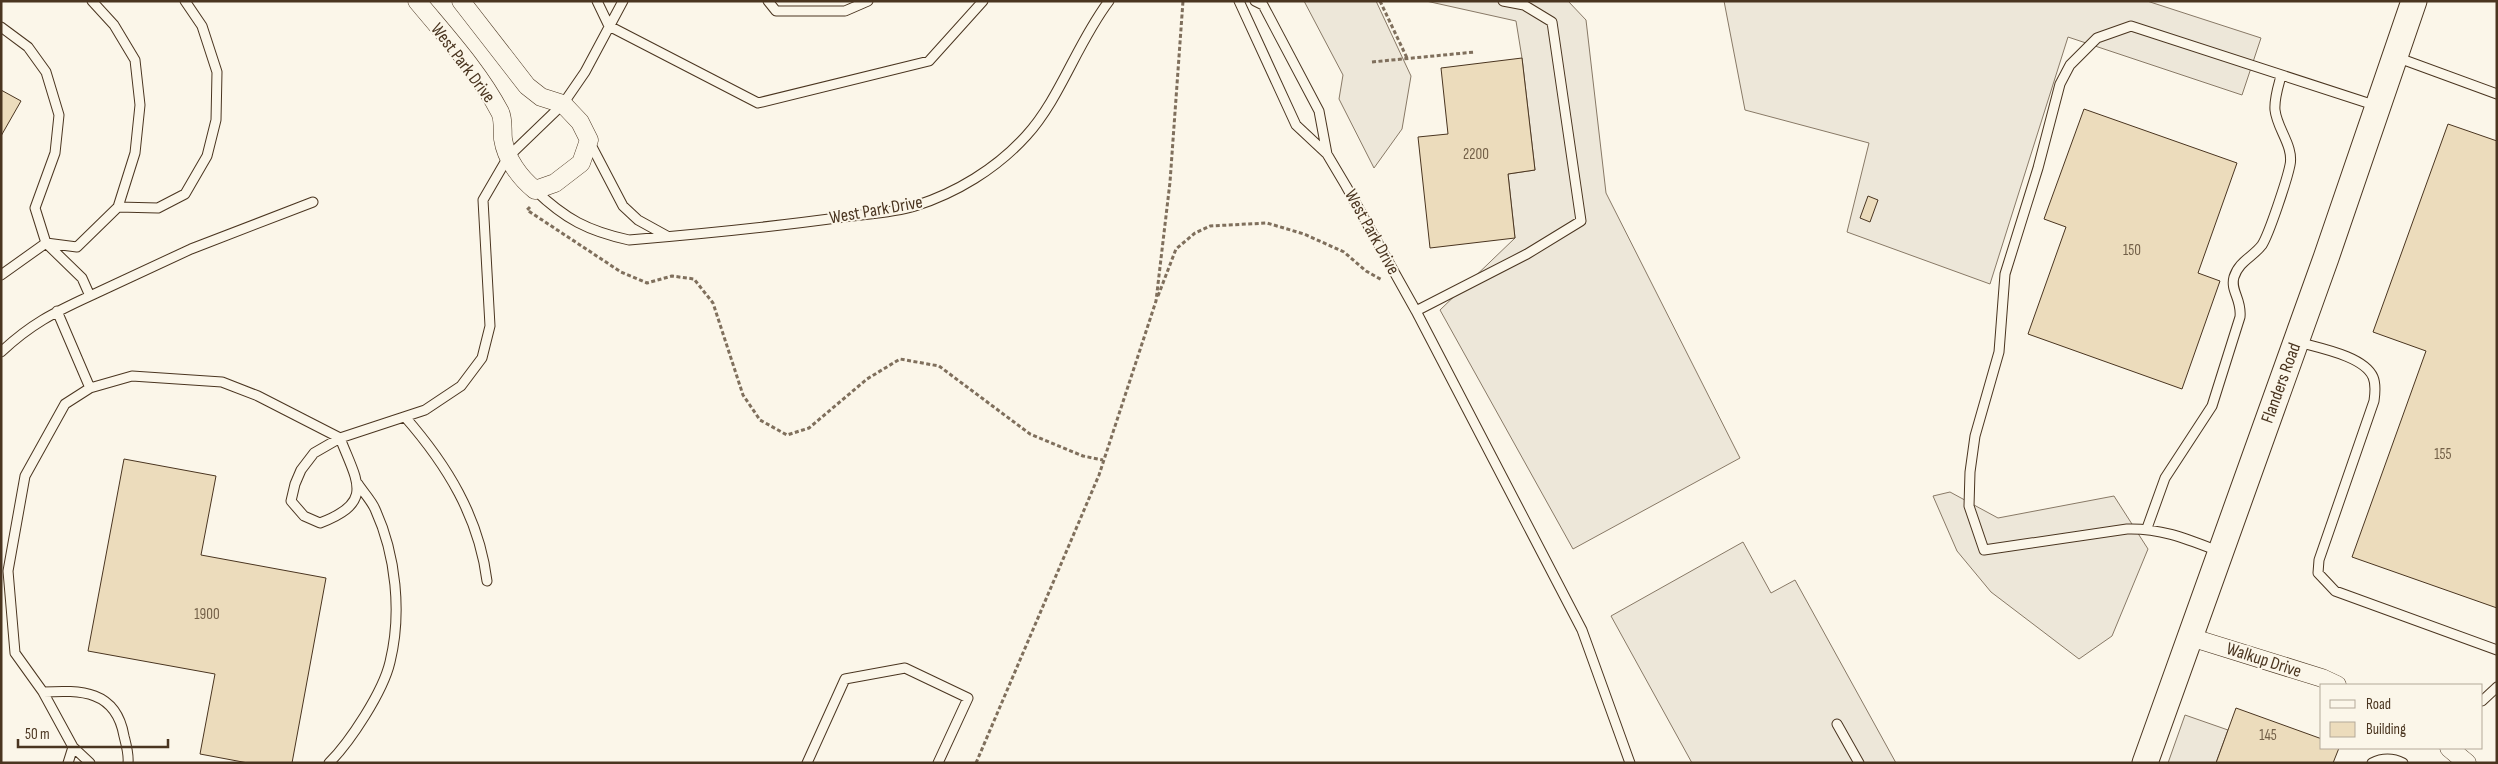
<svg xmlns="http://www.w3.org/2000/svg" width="2498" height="764" viewBox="0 0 2498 764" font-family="'Sofia Sans Condensed',sans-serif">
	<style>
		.parking { fill: #ede7d9; stroke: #887966 }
		.building { fill: #ecdcbc; stroke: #4a3520 }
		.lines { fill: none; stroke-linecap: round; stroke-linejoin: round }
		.service-casing { stroke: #4a3520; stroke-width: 11 }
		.minor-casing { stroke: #4a3520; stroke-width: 19 }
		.secondary-casing { stroke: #4a3520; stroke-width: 27 }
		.path { stroke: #7f6f5c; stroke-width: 3; stroke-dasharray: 4 2.5; stroke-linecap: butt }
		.service { stroke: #fbf6e9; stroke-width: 9 }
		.minor { stroke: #fbf6e9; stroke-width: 18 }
		.secondary { stroke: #fbf6e9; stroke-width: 25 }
		.labels { text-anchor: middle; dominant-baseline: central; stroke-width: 4; stroke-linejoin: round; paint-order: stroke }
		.number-label { font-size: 15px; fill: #725f47 }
		.street-label { font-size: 18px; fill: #4a3520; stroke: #fbf6e9 }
	</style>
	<rect width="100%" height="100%" fill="#fbf6e9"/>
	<path class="parking" d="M1304,1h72l35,75 -9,53 -28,39 -35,-69 4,-24z
		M1426,1h142l18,19 20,173 134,265 -167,91 -133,-239 75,-72 -7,-64 27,-4 -13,-112 -6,-37z
		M1724,1h423l114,37 -19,57 -174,-58 -78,247 -143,-52 22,-89 -124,-33z
		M1950,492l48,26 116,-22 34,53 -36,87 -33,23 -88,-67 -34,-41 -24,-55z
		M1743,542l28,51 24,-13 101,183h-204l-81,-147z
		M2185,715l43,15 -12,33h-48z"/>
	<path class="building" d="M1522,58l13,112 -27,4 7,64 -85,10 -12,-111 30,-3 -7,-66z
		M1,90l20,11 -20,35z
		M2084,109l153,54 -39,110 22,8 -38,108 -154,-55 38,-107 -22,-8z
		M2448,124l49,17v467l-145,-51 74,-206 -53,-19z
		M1868,196l10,4 -8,22 -10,-4z
		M124,459l92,17 -15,79 125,23 -34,185h-44l-48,-9 15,-80 -127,-23z
		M2236,708l86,31v9h17l-6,15h-117z"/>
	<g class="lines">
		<g class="service-casing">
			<path id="service" d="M92,1l22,24 21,35 5,45 -5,48 -17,54 -41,40 -31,-4 36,35 8,18 101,-47 122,-47
				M597,1l12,25 149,77 171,-42 54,-60
				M768,1l8,10h69l23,-10
				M1239,1l57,124 31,29 19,32 70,125 166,319 48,133
				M1255,1l8,4 56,106 8,43
				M1,27l27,20 18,25 13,43 -4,38 -20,55 11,35 -45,32
				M2396,57l101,37
				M589,141l34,65 15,14 29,16
				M535,190c30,29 53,41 94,50 71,-6 143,-13 215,-23 22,-3 49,-4 71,-11 41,-13 81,-37 111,-70 34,-37 51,-93 83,-135
				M118,207l40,1 27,-14 22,-38 9,-36 1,-48 -15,-46 -17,-25
				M57,311l33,77 42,-12 90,6 36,14 82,42c17,44 35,64 -20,85l-16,-7 -13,-15 4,-17 6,-14 13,-17 26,-15 85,-28 36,-24 21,-28 8,-32 -7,-126 25,-43 55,-53 22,-32 38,-71
				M1416,311l111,-57 54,-33 -29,-199 -28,-17 -21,-4
				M2298,342c21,6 66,14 75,35 3,7 2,17 1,24l-55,159 -1,13 17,18 162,59
				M1,352c30,-28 52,-39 89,-56
				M90,388l-25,16 -40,72 -17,95 7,82 28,39 30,55 17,16
				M405,417c42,48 74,100 82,164
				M2147,528l18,-50 47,-72 28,-89c2,-18 -10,-26 -6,-40 5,-16 19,-20 28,-32 7,-11 25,-65 28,-80 4,-19 -13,-36 -15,-55 -1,-11 3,-23 6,-34
				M2218,551c-31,-12 -57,-23 -91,-22l-143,21 -15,-44 1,-34 5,-36 24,-84 6,-78 33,-106 22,-84 10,-19 27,-27 34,-12 246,80
				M43,692c38,-2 73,-2 81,44 2,8 5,18 4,27
				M2482,701l15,-14
				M1837,724l22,39
				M68,763l5,-16
				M329,763c21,-21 54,-71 61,-101 12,-49 6,-107 -15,-153 -4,-9 -12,-17 -17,-25
				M807,763l38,-84 60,-11 63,30 -30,65
				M2372,763c10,-5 21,-5 31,0"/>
		</g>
		<g class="minor-casing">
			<path id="minor" d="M417,1c29,35 62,71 83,111 4,8 2,19 3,27 3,20 17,39 32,51l20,-7 26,-20 8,-23 -9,-18 -17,-18 -22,-7 -14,-11 -66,-85
				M2190,637l132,41 15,7
				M2449,748l18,15"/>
		</g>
		<g class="secondary-casing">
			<path id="secondary" d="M2145,763l181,-505 88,-257"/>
		</g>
		<path class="path" d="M1380,1l27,57
			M1372,62l103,-10
			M530,207l-3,3 94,62 26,11 25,-7 22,3 19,24 30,92 17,25 27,15 22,-7 58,-49 33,-20 39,7 91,68 53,22 20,4
			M1158,296l18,-47 19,-16 15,-7 57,-3 37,11 40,18 22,19 16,9
			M976,763l123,-288 57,-174 14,-119 13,-181"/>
		<use href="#service" class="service"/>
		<use href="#minor" class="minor"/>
		<use href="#secondary" class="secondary"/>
	</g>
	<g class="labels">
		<g class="number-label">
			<text x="1476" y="154">2200</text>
			<text x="2132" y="250">150</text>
			<text x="2443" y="454">155</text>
			<text x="207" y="614">1900</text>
			<text x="2268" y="735">145</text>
		</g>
		<g class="street-label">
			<text transform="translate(463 63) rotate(53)">West Park Drive</text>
			<text transform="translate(876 210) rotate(-10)">West Park Drive</text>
			<text transform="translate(1372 232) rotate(61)">West Park Drive</text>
			<text transform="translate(2281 383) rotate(-70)">Flanders Road</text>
			<text transform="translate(2264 660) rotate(18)">Walkup Drive</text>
		</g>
	</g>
	<rect width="2498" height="764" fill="none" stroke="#4a3520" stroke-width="5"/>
	<rect x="2320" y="684" width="162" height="65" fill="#fbf6e9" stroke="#b4a999"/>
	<rect x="2330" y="700" width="25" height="8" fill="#fbf6e9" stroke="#b4a999"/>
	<text x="2366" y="709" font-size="15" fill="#4a3520">Road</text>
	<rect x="2330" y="722" width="25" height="15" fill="#ecdcbc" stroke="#b4a999"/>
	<text x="2366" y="734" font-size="15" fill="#4a3520">Building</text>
	<path d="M18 739v8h150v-8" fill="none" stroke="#4a3520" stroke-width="2.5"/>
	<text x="25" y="739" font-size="15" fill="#4a3520" stroke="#fbf6e9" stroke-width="4" paint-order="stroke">50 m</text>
</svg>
